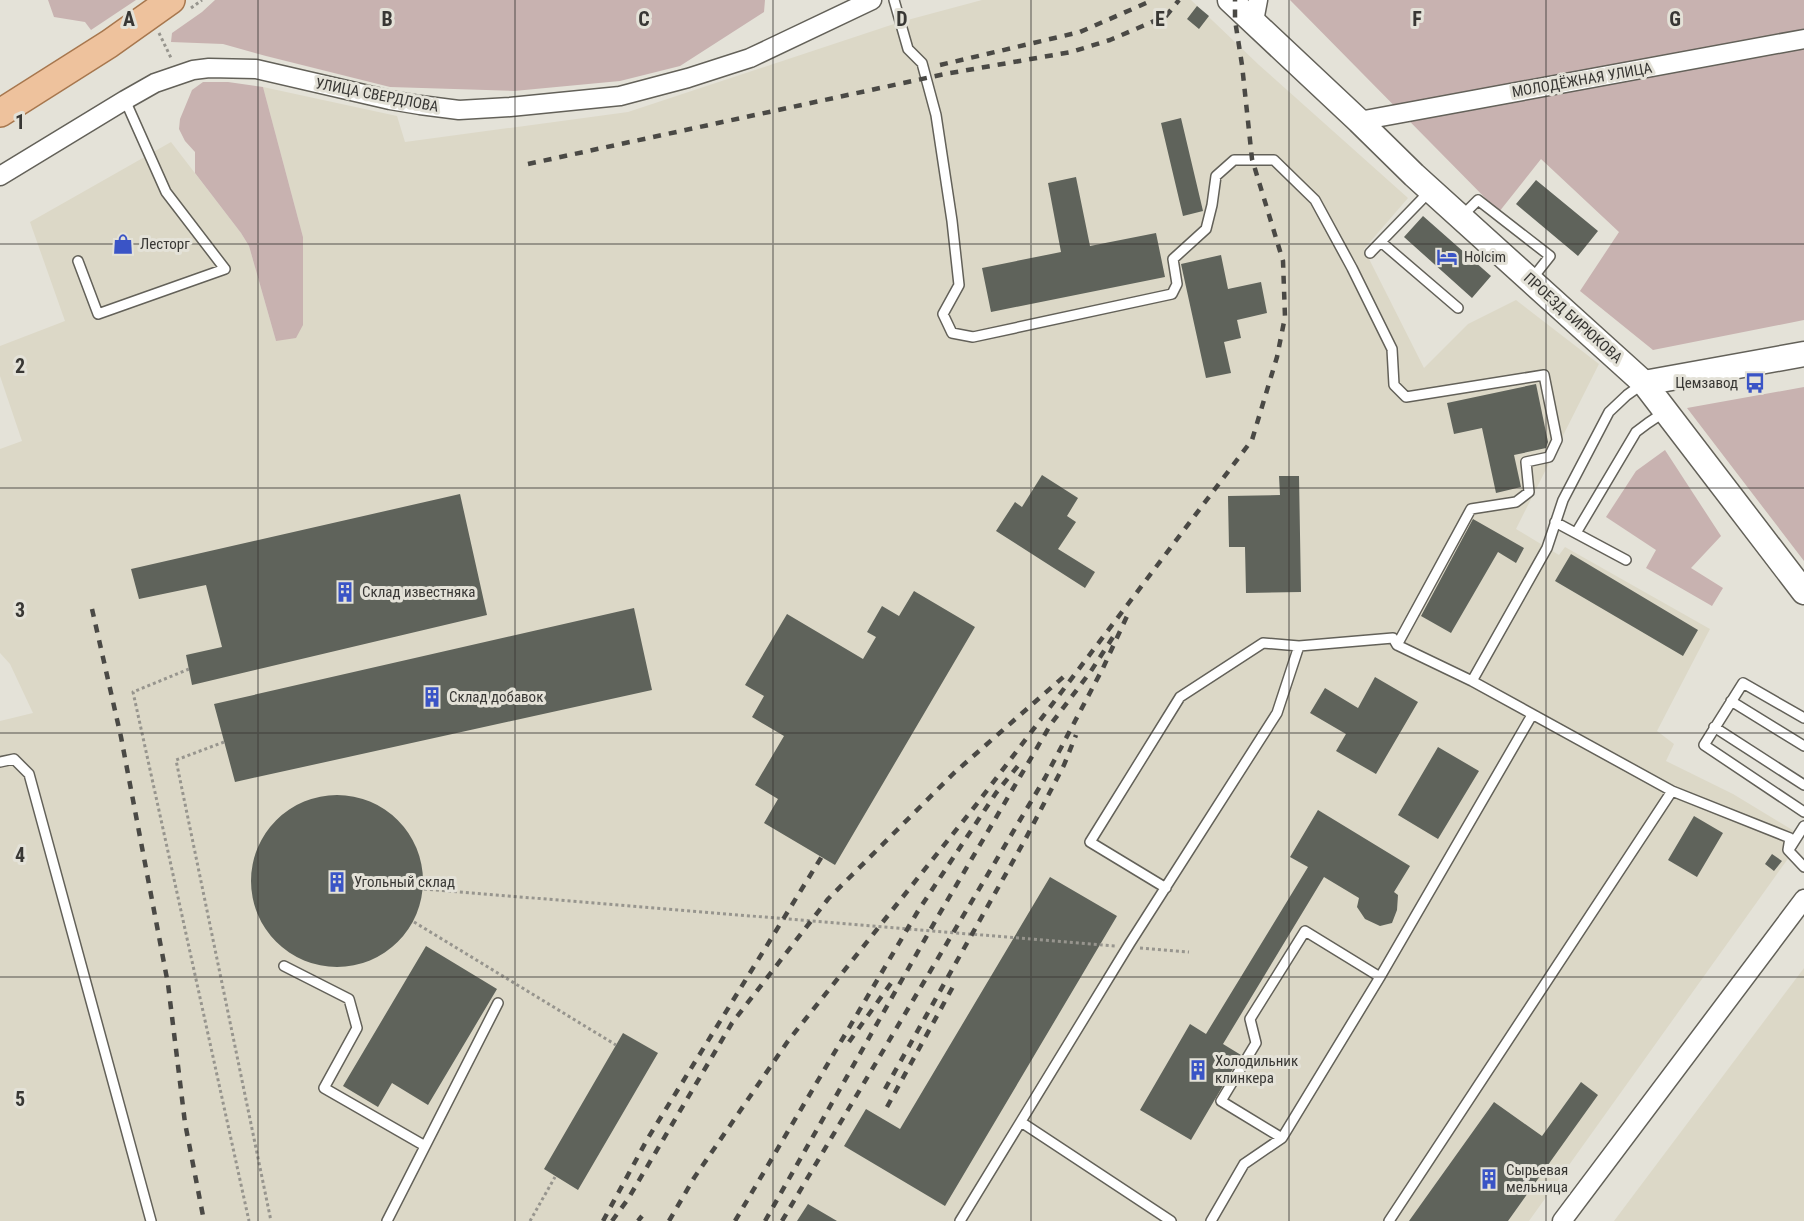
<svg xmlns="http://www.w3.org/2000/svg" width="1804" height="1221" viewBox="0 0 1804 1221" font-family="'Roboto Condensed',sans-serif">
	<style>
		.built { fill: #dcd8c7 }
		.green { fill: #c8b2b0 }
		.building { fill: #5f635b }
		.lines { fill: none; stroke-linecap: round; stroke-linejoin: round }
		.lane-casing { stroke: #636159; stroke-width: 12 }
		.street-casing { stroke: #636159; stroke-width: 21 }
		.secondary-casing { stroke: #636159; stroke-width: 27 }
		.primary-casing { stroke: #a7774e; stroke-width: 30 }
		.path { stroke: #97958e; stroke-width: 3; stroke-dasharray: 3 3; stroke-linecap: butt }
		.lane { stroke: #fff; stroke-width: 9 }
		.street { stroke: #fff; stroke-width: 18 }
		.secondary { stroke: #fff; stroke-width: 24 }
		.primary { stroke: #eec29d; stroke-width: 27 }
		.rail { stroke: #4a4945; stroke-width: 4.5; stroke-dasharray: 8 8; stroke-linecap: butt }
		.grid { fill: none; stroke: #383734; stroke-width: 1.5; stroke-opacity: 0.55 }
		.labels { text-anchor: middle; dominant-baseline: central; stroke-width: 6; stroke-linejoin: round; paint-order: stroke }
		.street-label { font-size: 15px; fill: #383734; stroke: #e4e2d8 }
		.poi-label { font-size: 15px; fill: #383734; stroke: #e4e2d8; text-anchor: start }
		.grid-label { font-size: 20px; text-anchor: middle; font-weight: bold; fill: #383734; stroke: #e4e2d8; stroke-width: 6; stroke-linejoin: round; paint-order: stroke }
	</style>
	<rect width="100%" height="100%" fill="#e4e2d8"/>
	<path class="built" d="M982,0h209l68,65 149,133 -44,51 60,119 44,-44 48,-24 83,64 -83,165 43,26 6,-8 145,82 -53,102 17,13 -8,17 67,33 61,37 -10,14 8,8 -263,368h-1529v-500l33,-8 -23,-49 -10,-11v-204l22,-8 -22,-65v-30l65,-25 -35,-99 141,-80 70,91 8,13 27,95 27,-104 -40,-150 134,29 8,26 223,-30 272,-90z
		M1804,968v253h-190z"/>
	<path class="green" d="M48,0h88l-45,30 -6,-8 -31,-5z
		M215,0h550l-1,12 -84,54 -60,15 -106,10 -124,-4 -124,-31 -43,-12 -52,-2 1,-9 30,-21z
		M1290,0h514v320l-151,30 -73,-59 39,-59 -78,-73 -42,53z
		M203,82h25l35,5 40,150v88l-7,13 -20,3 -27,-95 -8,-13 -46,-60v-21l-10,-11 -6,-12 1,-10 12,-29z
		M1804,387v174l-117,-153z
		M1665,450l56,86 -30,32 32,20 -11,18 -66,-38 10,-18 -50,-33 30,-46z"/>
	<path class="building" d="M1197,6l12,10 -10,13 -12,-10z
		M1181,118l22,93 -20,5 -22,-93z
		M1076,177l14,69 66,-13 9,44 -174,35 -9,-44 79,-16 -13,-69z
		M1536,180l62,51 -20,25 -62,-52z
		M1423,216l68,60 -19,22 -68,-61z
		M1221,255l7,34 33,-7 6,31 -30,7 4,18 -17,4 7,31 -25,5 -25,-114z
		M1536,384l12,58 -2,6 -32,7 7,32 -25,6 -14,-65 -28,6 -7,-31z
		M1042,475l36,23 -11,18 9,6 -18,27 37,23 -10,16 -89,-57 19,-29 7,5z
		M1279,476h20l2,116 -55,1 -1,-46h-16l-1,-51 52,-1z
		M460,494l27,121 -295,70 -6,-30 36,-8 -16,-62 -67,14 -8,-30z
		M1473,519l51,29 -8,15 -18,-11 -47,81 -30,-17z
		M1571,554l127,76 -15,26 -128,-75z
		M914,591l61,36 -140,238 -71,-42 14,-24 -23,-14 29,-49 -32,-19 12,-21 -19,-11 42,-71 76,45 13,-22 -9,-5 15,-26 17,10z
		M634,608l18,82 -417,92 -21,-78z
		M1375,677l43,25 -42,72 -40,-23 10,-17 -36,-21 15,-25 33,20z
		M1438,747l41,24 -41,68 -40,-24z
		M251 881a86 86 0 1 1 172 0a86 86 0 1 1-172 0Z
		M1318,810l92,56 -16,26 4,3 -1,15 -5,13 -12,3 -15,-7 -8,-12 2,-9 -35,-21 -101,167 18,11 -50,85 -51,-30 50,-86 16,10 102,-167 -18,-10z
		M1694,816l29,17 -26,44 -29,-17z
		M1772,854l10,7 -8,10 -9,-7z
		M1050,877l67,39 -172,290 -101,-60 22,-37 34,20z
		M426,946l71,43 -69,116 -36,-22 -14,24 -35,-21z
		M623,1033l35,20 -80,137 -34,-21z
		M1581,1082l17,13 -90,126h-99l85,-119 48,34z
		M808,1204l29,17h-40z"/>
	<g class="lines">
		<g class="lane-casing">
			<path id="lane" d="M894,0l14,49 14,14 14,52 16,106 7,64 -16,29 9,19 21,4 199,-43 5,-10 -4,-25 33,-30 6,-24 4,-29 18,-16h40l41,40 37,68 40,81 2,36 12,12 138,-22 13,65 -8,17 -23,5 3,30 -13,10 -45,7 -74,136
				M1462,216l16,-16 72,56 -19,24
				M1381,242l77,66
				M1370,253l59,-61
				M78,261l20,53 127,-45 -59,-77 -41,-92
				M1555,522l71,38
				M1576,533l60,-101 12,-9 18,-12
				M1472,681l75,-133 16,-48 46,-88 18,-17 17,-12
				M1731,701l73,45
				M1804,718l-61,-35 -39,62 100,67
				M1714,727l90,58
				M0,762l14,-3 15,15 122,447
				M1790,848l14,-22
				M1166,888l-76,-46 90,-145 83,-54 36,3
				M284,966l65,33 8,29 -33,60 101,58
				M1021,1122l150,99
				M1282,1138l-61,-37 35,-58 -6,-24 55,-88 75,46
				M387,1221l111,-218
				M960,1221l170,-278 147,-230 22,-67 94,-8 4,7 75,36 200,110 118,47 -2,12 16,17
				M1211,1221l33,-57 38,-26 98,-161 152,-262
				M1389,1221l283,-430"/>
		</g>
		<g class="street-casing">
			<path id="street" d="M1254,21l4,-21
				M1359,121l445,-82
				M0,176l125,-76 30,-17 38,-13 16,-2 47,1 134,31 30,5 39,5 51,-3 110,-11 68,-18 62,-20 122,-58
				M1562,1221l242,-322"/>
		</g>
		<g class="secondary-casing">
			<path id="secondary" d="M1230,0l129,121 55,54 230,208 160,209
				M1644,383l160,-29"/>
		</g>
		<g class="primary-casing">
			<path id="primary" d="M0,113l109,-69 62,-44"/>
		</g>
		<path class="path" d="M191,8l11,-8
			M159,33l13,27
			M189,669l-56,23 116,529
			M224,742l-48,18 95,461
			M424,889l691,57
			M414,922l202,123
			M1140,948l49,4
			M530,1221l25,-44"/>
		<use href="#lane" class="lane"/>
		<use href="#street" class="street"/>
		<use href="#secondary" class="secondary"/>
		<use href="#primary" class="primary"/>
		<path class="rail" d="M940,65l140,-33 73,-32
			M528,164l417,-90 126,-22 39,-12 56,-24 13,-16
			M92,609l29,128 47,247 17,139 19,98
			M849,1042l45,-63
			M885,1089l141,-251 38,-73 12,-30
			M887,1107l68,-124
			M603,1221l45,-83 176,-285
			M612,1221l16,-22 104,-176 96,-124 126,-126 115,-101
			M638,1221l4,-5
			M669,1221l25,-43 94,-137 188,-236 276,-365 25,-83 8,-40 -2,-56 -31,-102 -10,-94 -7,-45v-20
			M735,1221l183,-310 78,-118 25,-31
			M765,1221l172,-303 114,-194 40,-53 24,-37
			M782,1221l263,-443 58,-110 25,-54"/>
	</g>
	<path class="grid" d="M258,0v1221M515,0v1221M773,0v1221M1031,0v1221M1289,0v1221M1546,0v1221M0,244h1804M0,488h1804M0,733h1804M0,977h1804"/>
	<defs>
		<g id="shop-bare" transform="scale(1.62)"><path d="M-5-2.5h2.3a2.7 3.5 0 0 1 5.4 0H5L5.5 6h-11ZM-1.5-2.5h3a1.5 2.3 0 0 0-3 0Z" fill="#3a54c6" stroke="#e4e2d8" stroke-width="2.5" paint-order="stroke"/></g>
		<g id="hotel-bare" transform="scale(1.62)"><path d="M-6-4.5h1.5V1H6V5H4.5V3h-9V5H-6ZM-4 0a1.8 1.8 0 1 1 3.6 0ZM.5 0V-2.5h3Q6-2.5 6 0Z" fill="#3a54c6" stroke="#e4e2d8" stroke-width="2.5" paint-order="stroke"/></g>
		<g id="bus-bare" transform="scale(1.62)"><path d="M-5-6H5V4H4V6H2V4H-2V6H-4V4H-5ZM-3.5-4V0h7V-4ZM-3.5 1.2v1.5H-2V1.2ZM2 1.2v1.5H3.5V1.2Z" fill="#3a54c6" stroke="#e4e2d8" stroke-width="2.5" paint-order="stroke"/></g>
		<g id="building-bare" transform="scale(1.62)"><path d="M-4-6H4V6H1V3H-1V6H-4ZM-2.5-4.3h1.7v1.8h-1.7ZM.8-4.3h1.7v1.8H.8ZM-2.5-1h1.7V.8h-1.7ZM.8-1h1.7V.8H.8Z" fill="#3a54c6" stroke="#e4e2d8" stroke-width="2.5" paint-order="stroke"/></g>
	</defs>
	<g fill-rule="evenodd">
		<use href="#shop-bare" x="123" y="244"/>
		<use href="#hotel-bare" x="1447" y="257"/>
		<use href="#bus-bare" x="1755" y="383"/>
		<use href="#building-bare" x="345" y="592"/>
		<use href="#building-bare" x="432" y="697"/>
		<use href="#building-bare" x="337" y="882"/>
		<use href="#building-bare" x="1198" y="1070"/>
		<use href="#building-bare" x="1489" y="1179"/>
	</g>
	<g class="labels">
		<g class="street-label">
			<text transform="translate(1582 80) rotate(-10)">МОЛОДЁЖНАЯ УЛИЦА</text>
			<text transform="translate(377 95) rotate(11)">УЛИЦА СВЕРДЛОВА</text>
			<text transform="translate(1573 318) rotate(42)">ПРОЕЗД БИРЮКОВА</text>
		</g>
		<g class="poi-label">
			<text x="140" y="244">Лесторг</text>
			<text x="1464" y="257">Holcim</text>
			<text x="1738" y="383" text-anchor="end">Цемзавод</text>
			<text x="362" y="592">Склад известняка</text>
			<text x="449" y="697">Склад добавок</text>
			<text x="354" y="882">Угольный склад</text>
			<text x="1215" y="1061">Холодильник<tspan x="1215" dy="17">клинкера</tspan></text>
			<text x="1506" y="1170">Сырьевая<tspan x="1506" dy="17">мельница</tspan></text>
		</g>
	</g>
	<g class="grid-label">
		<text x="129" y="26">A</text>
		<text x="387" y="26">B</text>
		<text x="644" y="26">C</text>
		<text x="902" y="26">D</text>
		<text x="1160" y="26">E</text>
		<text x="1417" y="26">F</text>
		<text x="1675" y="26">G</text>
		<text x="20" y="129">1</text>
		<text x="20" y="373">2</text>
		<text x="20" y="617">3</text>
		<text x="20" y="862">4</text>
		<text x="20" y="1106">5</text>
	</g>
</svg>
